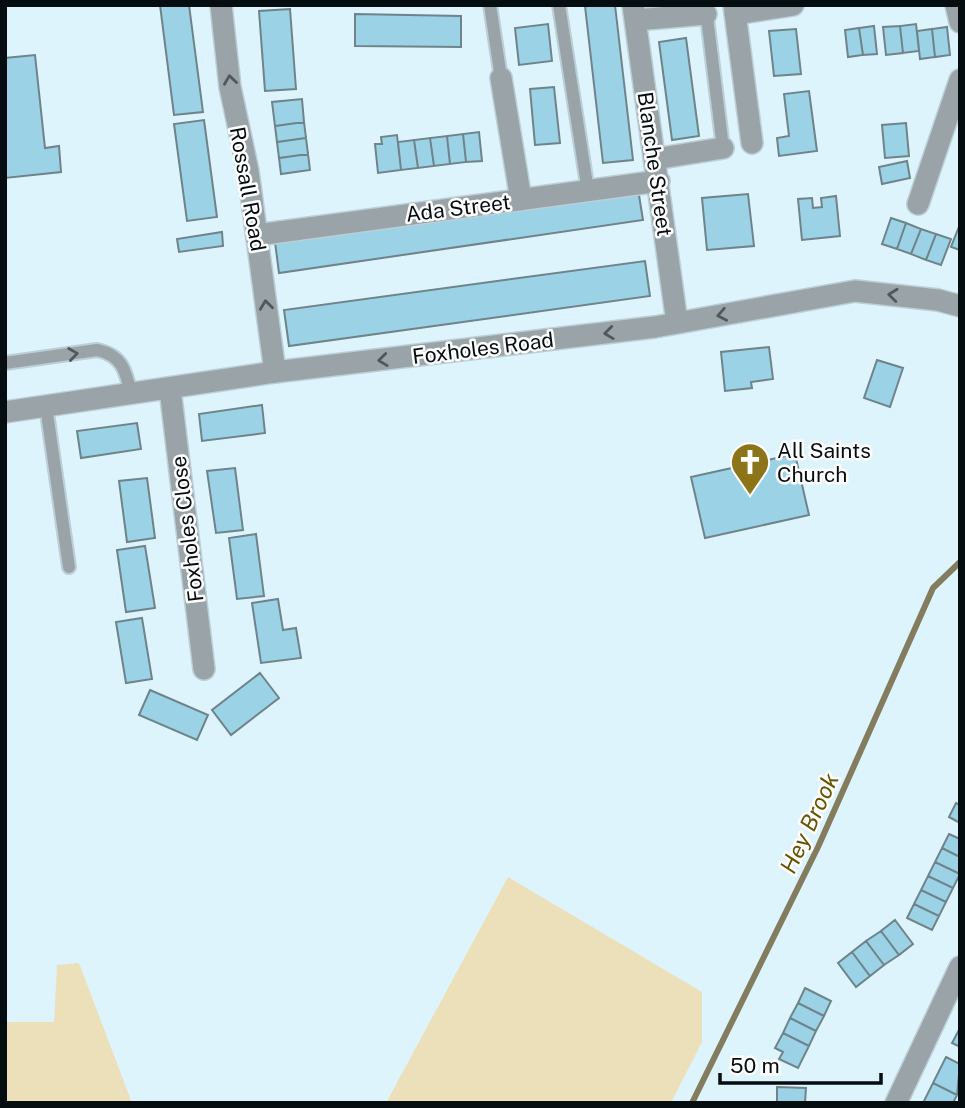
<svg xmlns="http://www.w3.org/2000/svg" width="965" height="1108" viewBox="0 0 965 1108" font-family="'Public Sans',sans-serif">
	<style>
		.green { fill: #ece0ba }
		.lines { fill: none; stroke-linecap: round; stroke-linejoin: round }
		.stream { stroke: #847c5e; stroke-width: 6 }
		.building { fill: #9bd2e6; stroke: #6f838a; stroke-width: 2 }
		.lane-casing { stroke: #bbcfd6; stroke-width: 16 }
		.street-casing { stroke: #bbcfd6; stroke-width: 24 }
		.lane { stroke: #9aa3a7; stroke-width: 12 }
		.street { stroke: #9aa3a7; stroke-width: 21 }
		.oneway { stroke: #50585c }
		.labels { text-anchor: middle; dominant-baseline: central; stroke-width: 5; stroke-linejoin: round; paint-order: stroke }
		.street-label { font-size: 21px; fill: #060d10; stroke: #fdfdfd }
		.poi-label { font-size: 21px; fill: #060d10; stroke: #fdfdfd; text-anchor: start }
		.water-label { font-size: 23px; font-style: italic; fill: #665300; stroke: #fdfdfd }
	</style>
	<rect width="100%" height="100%" fill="#def4fc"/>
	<path class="green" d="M508,877l194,115v50l-31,61h-285z
		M79,963l53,140h-127v-81h49l3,-57z"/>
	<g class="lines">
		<path class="stream" d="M692,1103l126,-256 115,-259 27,-26"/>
	</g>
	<path class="building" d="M160,5h29l14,107 -29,3z
		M615,5l18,155 -30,3 -18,-157z
		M290,9l6,80 -31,2 -6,-80z
		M355,14l106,2v31l-106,-1z
		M548,24l4,37 -33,4 -4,-37z
		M916,24l3,27 -16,2 -3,-27z
		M874,26l3,28 -14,1 -4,-27z
		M900,26l3,27 -17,2 -3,-28z
		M947,27l3,28 -15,2 -3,-28z
		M859,28l4,27 -15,2 -3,-27z
		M796,29l5,45 -27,2 -5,-45z
		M932,29l3,28 -15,2 -3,-28z
		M686,38l13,98 -27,4 -13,-98z
		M35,55l10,93 14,-2 2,26 -56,6v-120z
		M554,87l6,56 -25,2 -5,-56z
		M809,91l8,60 -38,5 -2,-18 12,-2 -5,-42z
		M302,99l2,23 -29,4 -3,-24z
		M204,120l13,97 -30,4 -13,-97z
		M304,122l2,16 -29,4 -2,-16z
		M906,123l3,33 -24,2 -3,-33z
		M479,132l3,29 -16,1 -3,-28z
		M463,134l3,28 -16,2 -3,-28z
		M397,135l4,35 -23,3 -3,-29h7l-1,-7z
		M447,136l3,28 -16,2 -4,-28z
		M306,138l2,16 -29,4 -2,-16z
		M430,138l4,28 -16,2 -4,-28z
		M414,140l4,28 -17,2 -3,-28z
		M308,154l2,16 -29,4 -2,-16z
		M907,161l3,17 -28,6 -3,-17z
		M638,189l5,31 -364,53 -4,-31z
		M748,194l6,52 -47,4 -5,-52z
		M836,196l4,40 -38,4 -4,-41 14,-1 1,10 9,-1 -1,-9z
		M891,218l15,5 -9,26 -15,-5z
		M906,223l15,6 -10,25 -14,-5z
		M960,224v26l-9,-3z
		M921,229l15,5 -10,26 -15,-6z
		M222,232l1,14 -44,6 -2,-13z
		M936,234l15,5 -10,26 -15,-5z
		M645,261l5,35 -361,50 -5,-36z
		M769,347l4,32 -22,3 1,6 -27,3 -4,-39z
		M877,360l26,8 -13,39 -26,-9z
		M262,405l3,28 -63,8 -3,-27z
		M137,423l4,26 -60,9 -4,-27z
		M795,454l14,61 -104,23 -14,-61z
		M235,468l8,62 -27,3 -9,-62z
		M147,478l8,60 -28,4 -8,-61z
		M256,534l8,62 -27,3 -8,-61z
		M145,546l10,62 -29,4 -9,-62z
		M278,599l5,31 13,-2 5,30 -40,5 -9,-60z
		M142,618l10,61 -26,4 -10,-61z
		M260,673l19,25 -48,37 -19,-25z
		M150,690l58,25 -11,25 -58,-25z
		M956,803l4,2v18l-11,-6z
		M949,834l11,5v18l-18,-9z
		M942,848l18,9v17l-25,-12z
		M935,862l25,12 -7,14 -25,-12z
		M928,876l25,12 -7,14 -25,-12z
		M921,890l25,12 -7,14 -25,-12z
		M914,904l25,12 -7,14 -25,-12z
		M895,920l18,24 -14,11 -18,-24z
		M881,931l18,24 -15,10 -18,-24z
		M866,941l18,24 -14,11 -18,-24z
		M852,952l18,24 -14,11 -18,-24z
		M805,988l26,13 -7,15 -26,-13z
		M798,1003l26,13 -8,15 -26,-13z
		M790,1018l26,13 -7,15 -26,-13z
		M960,1028v19l-8,-4z
		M783,1033l26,13 -11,22 -19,-9 4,-7 -8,-4z
		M946,1057l14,7 -3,31 -24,-12z
		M933,1083l24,12 -4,8h-30z
		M777,1087l29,1 -1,15h-28z"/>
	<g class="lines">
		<g class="lane-casing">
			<path id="lane" d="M490,5l11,73
				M559,5l29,186
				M706,9l17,139
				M5,363l92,-13c25,5 29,21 34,44
				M46,406l23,161"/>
		</g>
		<g class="street-casing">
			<path id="street" d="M221,5l9,82 18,84 27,201
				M633,5l44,318
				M734,5l18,138
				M956,5l4,17
				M735,14l58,-9
				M635,20l71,-6
				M501,78l20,122
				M655,159l68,-11
				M918,204l42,-124
				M257,235l402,-54
				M170,389l34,280
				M5,412l270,-40 380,-45 200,-36 83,9 22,6
				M896,1103l64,-136"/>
		</g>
		<use href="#lane" class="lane"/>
		<use href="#street" class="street"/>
	</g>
	<defs><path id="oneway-chevron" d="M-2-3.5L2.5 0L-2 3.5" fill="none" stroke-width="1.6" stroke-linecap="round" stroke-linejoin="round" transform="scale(1.75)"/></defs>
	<g class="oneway">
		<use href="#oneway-chevron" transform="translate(230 80) rotate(-98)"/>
		<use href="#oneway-chevron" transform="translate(893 295) rotate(-174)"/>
		<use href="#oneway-chevron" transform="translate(266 305) rotate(-97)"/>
		<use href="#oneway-chevron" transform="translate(722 315) rotate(169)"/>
		<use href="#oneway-chevron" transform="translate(609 333) rotate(173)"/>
		<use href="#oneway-chevron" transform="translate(73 354) rotate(-8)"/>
		<use href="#oneway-chevron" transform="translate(383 360) rotate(173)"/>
	</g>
	<defs>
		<g id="church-pin" transform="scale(2.0125)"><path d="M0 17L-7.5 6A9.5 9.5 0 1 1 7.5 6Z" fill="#8c7519" stroke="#fdfdfd"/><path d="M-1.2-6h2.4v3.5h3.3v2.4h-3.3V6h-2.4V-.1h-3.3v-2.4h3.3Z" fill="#fff"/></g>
	</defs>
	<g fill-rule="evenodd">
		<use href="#church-pin" x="750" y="462"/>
	</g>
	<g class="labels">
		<g class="street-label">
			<text transform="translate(655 164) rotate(82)">Blanche Street</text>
			<text transform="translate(248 189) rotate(80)">Rossall Road</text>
			<text transform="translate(458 208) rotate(-7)">Ada Street</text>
			<text transform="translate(483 348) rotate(-7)">Foxholes Road</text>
			<text transform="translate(187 529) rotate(-97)">Foxholes Close</text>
		</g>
		<g class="poi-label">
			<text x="777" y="450">All Saints<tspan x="777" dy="24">Church</tspan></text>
		</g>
		<g class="water-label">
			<text transform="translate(809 823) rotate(-65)">Hey Brook</text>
		</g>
	</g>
	<rect width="965" height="1108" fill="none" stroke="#060d10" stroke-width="14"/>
	<path d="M720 1073v10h161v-10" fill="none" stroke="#060d10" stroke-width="3.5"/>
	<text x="730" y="1073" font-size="21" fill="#060d10" stroke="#fdfdfd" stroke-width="5" paint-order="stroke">50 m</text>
</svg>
